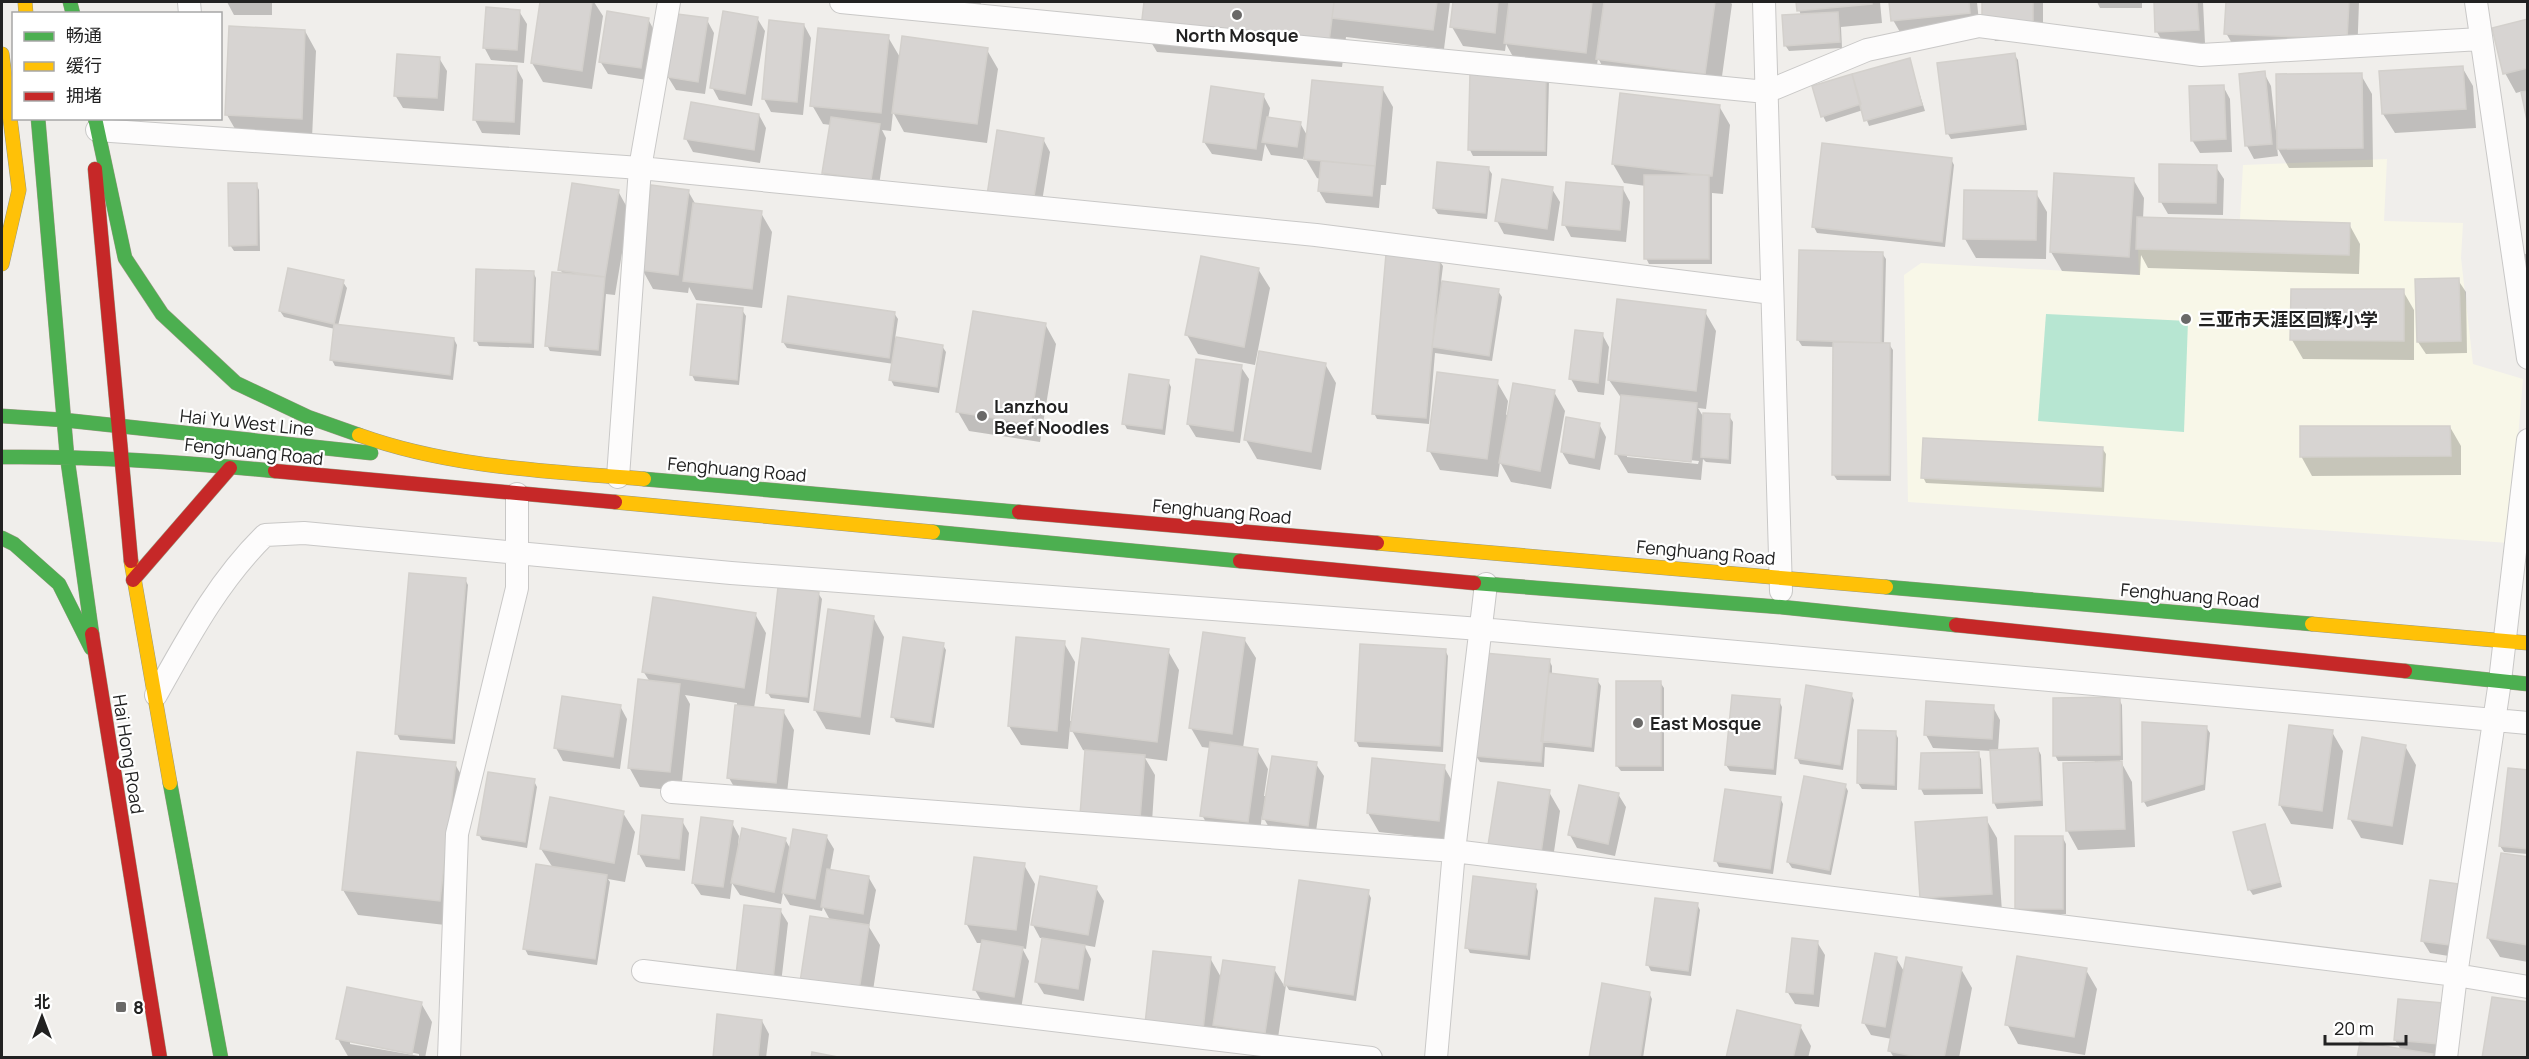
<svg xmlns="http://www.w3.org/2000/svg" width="2529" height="1059" viewBox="0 0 2529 1059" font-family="Manrope,'Noto Sans SC',sans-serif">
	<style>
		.education { fill: #f8f7e8 }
		.pitch { fill: #b7e6d2 }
		.shadow { fill: #0003; fill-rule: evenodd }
		.building { fill: #d7d4d2; stroke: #d3d0cc; stroke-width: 1.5 }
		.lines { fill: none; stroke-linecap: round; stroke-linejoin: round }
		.street-casing { stroke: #c9c8c7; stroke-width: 24 }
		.fast-casing { stroke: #999a82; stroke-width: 15 }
		.slow-casing { stroke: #999a82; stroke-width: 15 }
		.jam-casing { stroke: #999a82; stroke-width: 15 }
		.street { stroke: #fdfcfc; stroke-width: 22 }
		.fast { stroke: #4caf50; stroke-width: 14 }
		.slow { stroke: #ffc107; stroke-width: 14 }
		.jam { stroke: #c62828; stroke-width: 14 }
		.poi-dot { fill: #6a6968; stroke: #fff; stroke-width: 2 }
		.labels { text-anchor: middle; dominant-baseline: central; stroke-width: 4.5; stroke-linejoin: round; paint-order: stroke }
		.poi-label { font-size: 18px; font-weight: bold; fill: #222; stroke: #fff; text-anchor: start }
		.street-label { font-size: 18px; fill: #222; stroke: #fff }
	</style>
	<rect width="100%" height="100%" fill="#f0eeeb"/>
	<path class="education" d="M2387,159l-3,62 79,2 -2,35 12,106 50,15 -14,164 -601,-41 -4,-227 17,-12 218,12 -2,-58 103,2 3,-54z"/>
	<path class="pitch" d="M2046,314l142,7 -4,111 -146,-11z"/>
	<path class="shadow" d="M227,2h45v13h-38z
		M541,2h53l9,14 -11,73 -49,-7 -11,-19z
		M926,2h55l-1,13z
		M1146,2h304l-6,47 -98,-12 -4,30 -185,-15 -15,-25z
		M1455,2h275l2,2 -13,94 -107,-14 -14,-26 -2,14 -80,-10 -10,-18 -1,7 -42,-5 -11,-19z
		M1797,2h83l2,21 -41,4 1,21 -53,3 -4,-6 16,-29z
		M1891,2h86l3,30 -76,7 -11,-19z
		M1984,2h59v39h-48l-11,-19z
		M2097,2h45v6h-42z
		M2155,2h48l2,41 -41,1 -7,-12z
		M2227,2h132l-2,56 -120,-6 -11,-19z
		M519,11l8,13 -3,39 -33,-3 -7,-13z
		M757,18l8,13 -13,75 -33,-6 -7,-13z
		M648,19l7,13 -8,48 -39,-6 -8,-13z
		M707,20l7,13 -9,61 -29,-4 -8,-13z
		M2528,21v96l-5,-26 -7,2 -11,-20z
		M804,25l7,13 -8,77 -32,-3 -7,-13z
		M305,31l11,20 -4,87 -74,-4 -11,-19z
		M888,37l13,22 86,-9 11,19 -11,74 -83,-11 -11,-20 -2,19 -9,-1 4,8 -8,54 -47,-6 -8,-13 8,-48 -8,-1 -11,-19z
		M2014,54l4,6 9,70 -76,9 -3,-5z
		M439,58l8,13 -3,40 -41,-3 -8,-13z
		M1909,60l16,51 -56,15 -6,-16 -37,12 -3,-6z
		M516,67l7,13 -3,55 -38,-2 -7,-13z
		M2462,67l11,19 3,42 -81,5 -12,-19z
		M2264,73l7,13 5,45 85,-56 11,19 1,73 -84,1 -12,-21 1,9 -24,3 -7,-13 -7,-71z
		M1471,75l78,6 -2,75h-74l-3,-6z
		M2223,86l7,13 2,53 -32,1 -8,-13z
		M1382,88l11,19 -7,78h-5l-2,23 -53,-5 -7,-12 1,-12 -3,-1 -13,-22 -1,3 -32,-4 -6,-11 -3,17 -50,-7 -8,-12 59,-47 7,13 -2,11 32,4 8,14z
		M1719,106l11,19 -7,69 -11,-1v71h-63l-3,-6v-72l-22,-3 -11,-19z
		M759,115l7,13 -6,35 -67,-11 -7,-13z
		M1043,139l7,13 -10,62 -44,-7z
		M1951,159l3,6 -9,82 -128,-14 -3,-6z
		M2216,167l8,12 -1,36 -55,-1 -7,-12z
		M1488,168l4,6 -5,45 -49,-5 -4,-6z
		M2133,179l11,19 -1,21 206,5 11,20 -1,30 -211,-6 -7,-13 -1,20 -78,-4 -11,-19z
		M256,184l3,6 1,61h-26l-4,-6z
		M1552,189l8,13 -6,39 -50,-7 -7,-13z
		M1623,189l7,13 -4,40 -55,-5 -7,-13z
		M618,191l11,20 -14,84 -9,-1 -5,62 -51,-5 -3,-6 16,-71 -3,-5z
		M688,191l8,14 65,8 11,19 -10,76 -66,-8 -7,-13 -1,6 -35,-4 -11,-20z
		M1965,192l71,1 11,19 -1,47 -70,-1 -11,-19z
		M1882,253l4,6 -2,85h5l4,6 -2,131 -54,-1 -4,-6 2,-127 -33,-1 -4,-6z
		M2528,253v35l-13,-30z
		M1439,260l4,6 -2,16 57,9 4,6 -10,64 -57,-8 -6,71 -52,-5 -3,-6z
		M1258,269l12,19 -15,77 -57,-11 -11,-19z
		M533,272l3,6 -2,70 -55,-2 -3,-6z
		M2458,280l8,12 1,61 -41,1 -8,-12z
		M343,282l4,6 -9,38 116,13 3,6 -4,35 -118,-14 -3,-6 3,-31 -51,-12 -4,-6z
		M2403,291l11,19v50l-111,-1 -11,-19z
		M742,310l4,6 -7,69 -44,-4 -3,-6z
		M1705,312l11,19 -10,78 -8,-1 6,10 25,-2 4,6 -2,42 -25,-2 -3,-3 -2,21 -73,-7 -12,-20 6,-54 -13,-19zM1627,454l72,7 -1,3 -71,-7z
		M894,313l4,6 -3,20 47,7 4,6 -7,41 -45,-7 -3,-6 3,-16 -107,-16 -4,-6z
		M1045,324l11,20 -16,98 -71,-11 -11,-19z
		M1602,334l7,13 -5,48 -26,-3 -7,-13z
		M1325,364l11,19 -15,87 -64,-11 -11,-19z
		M1241,367l8,12 -9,64 -44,-6 -8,-13z
		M1168,381l3,6 -6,48 -38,-6 -3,-6z
		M1497,382l11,19 -2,14 48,-23 11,19 -14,78 -40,-7 -11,-20 -2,15 -58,-7 -11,-20z
		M1599,424l7,13 -6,33 -31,-6 -7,-12z
		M2450,427l11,19v29l-149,1 -11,-20z
		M2102,448l4,6 -2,38 -178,-9 -3,-6z
		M465,579l3,6 -13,159 -55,-4 -3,-6z
		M818,593l4,6 -13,104 -38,-5 -4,-6z
		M755,614l11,19 -12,75 29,3 11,19 -8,72 -46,-5 -11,-19 8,-75 -52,-8 5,9 -9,87 -41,-4 -11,-20 21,-85 -7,-11z
		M873,617l11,20 -14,98 -44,-6 -11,-19z
		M1244,639l12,19 -13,90 14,2 11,19 -4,27h3l49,-32 8,12 -9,62 -44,-7 -9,-16 -3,26 -46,-6 -11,-20 8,-67 -8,-1 -11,-19z
		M1064,643l11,19 -5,59h3l95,-70 11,19 -12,91 -22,-3 10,17 -4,63 -65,-87 -3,-1 -13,-23 -2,22 -47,-4 -12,-19z
		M943,645l3,5 -12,78 -38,-6 -3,-6z
		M1362,646l83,4 3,6 -5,96 -84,-5 -3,-6z
		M1549,660l3,6v9l45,5 4,6 -7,66 -49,-5 -1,20 -64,-5 -4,-6z
		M1660,682l4,6v83h-43l-4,-5z
		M1851,694l3,6 -11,70 -43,-6 -3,-6z
		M2119,699l3,6 1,55h-3l12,22 3,65 -57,3 -11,-20 28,-69h-37l-3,-6z
		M1779,701l3,6 -6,68 -46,-4 -4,-6z
		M620,706l7,13 -7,50 -57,-8 -7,-13z
		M1993,707l7,13 -2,31 40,-2 3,6 2,51 -46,3 -3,-6 -2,-52 -59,-3 -7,-13z
		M2144,723l62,4 4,6 -5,57 -58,17 -3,-5z
		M1895,732l3,6 -1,52 -35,-1 -4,-6z
		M2332,732l11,19 -10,78 -42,-5 -11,-19z
		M2405,746l11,19 -13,80 -42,-7 -11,-19z
		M1978,753l3,6 2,35 -59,1 -3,-6 1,-34z
		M1374,760l70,7 11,19 -6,54 -70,-8 -11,-19z
		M455,764l14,25 -15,137 -96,-11 -15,-25z
		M2528,772v82l-24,-2 -4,-6z
		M534,781l3,6 -10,61 -45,-8 -3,-5z
		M1845,785l3,6 -17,84 -39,-7 -4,-6z
		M1549,792l11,19 -9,61 -50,-8z
		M1618,794l8,13 -11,49 -38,-8 -7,-13z
		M1780,798l3,6 -10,70 -54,-7 -3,-6z
		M623,813l12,19 -10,50 -17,-3 2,3 -13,83 -69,-10 -3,-6 28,-81 -12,-19z
		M1986,819l11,19 5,74 -81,-14z
		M682,821l7,12 -4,38 -39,-4 -7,-13z
		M732,823l7,13 -1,10h2l45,-7 6,11 35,-14 8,13 -4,22 39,7 7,12 -7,37 11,18 -10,65 -57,-9 17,-81 -7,-13 -1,4 -32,-6 -7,-12 -2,11 -41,-9 -8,-12 -2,16 -29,-4 -8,-12z
		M2264,825l18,62 -29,8 -4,-6z
		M2063,838l3,6v70h-46l-3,-6z
		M2528,858v104l-28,-5 -12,-19z
		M1024,865l11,19 -9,65 -4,-1 7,13 -8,48 -39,-7 -7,-12 8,-47h-6l-11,-20z
		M1301,882l67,10 3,6 -15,103 -67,-11 -3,-5 -10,66 -50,-7 -10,-17 -2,21 -56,-5 52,-85 12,21 52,-10 11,18z
		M1535,885l3,6 -8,69 -60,-7 -3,-6z
		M2457,885l7,13 -9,59 -25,-4 -8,-13z
		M1096,888l8,13 -9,46 -11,-2 7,14 -7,42 -40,-7 -8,-13 7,-43h-3l-7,-13z
		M1697,904l3,6 -9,66 -40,-5 -3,-6z
		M780,910l8,13 -8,69 -35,-4z
		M1817,942l8,13 -6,52 -24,-3 -8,-13z
		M1896,958l9,15 56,-4 11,19 -13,70h-65l-4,-7 2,-12 -21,-4 -7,-12z
		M2086,970l11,19 -12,66 -67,-11 -11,-20z
		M1649,993l3,6 -9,59h-53z
		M421,1003l11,19 -7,36h-76l-11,-19zM350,1040l69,14v2l-69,-12z
		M2442,1005l4,51 -88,2 43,-8 -6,-10z
		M762,1021l7,13 -3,24h-52z
		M1800,1026l11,20 -3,12h-81z"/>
	<path class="building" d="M540,2h52l-10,69 -51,-8z
		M1144,2h190l-5,40 -188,-14z
		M1334,2h103l-4,28 -101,-12z
		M1453,2h45l-3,31 -45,-6z
		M1509,2h83l-6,51 -82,-10z
		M1604,2h111l-10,72 -109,-15z
		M1796,2h76v2l-75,7z
		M1889,2h80l1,11 -79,8z
		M1982,2h51v20h-51z
		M2154,2h43l2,28 -44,2z
		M2226,2h123l-2,37 -123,-5z
		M486,7l34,3 -3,40 -34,-2z
		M607,11l42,7 -8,50 -42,-6z
		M723,11l35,6 -13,77 -35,-6z
		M1838,12l2,30 -56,4 -2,-31z
		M677,14l31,4 -10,64 -31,-5z
		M2528,19v49l-25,6 -11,-46z
		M769,20l35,4 -7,78 -35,-3z
		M229,26l76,4 -3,89 -77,-4z
		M818,28l71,7 -8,78 -71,-7z
		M902,36l86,12 -11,76 -85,-11z
		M2015,53l9,71 -78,10 -9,-71z
		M397,54l43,3 -3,41 -43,-2z
		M1910,58l12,47 -58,16 -12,-47z
		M476,64l41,2 -3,56 -41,-2z
		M2463,66l3,43 -84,5 -3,-43z
		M2265,71l7,73 -27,2 -6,-72z
		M1470,73l76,1 -1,77 -77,-1z
		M2362,73l1,75 -86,1 -1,-75z
		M1852,74l9,30 -40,13 -9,-31z
		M1312,80l71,7 -8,79 -71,-7z
		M2224,85l2,54 -35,2 -2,-55z
		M1211,86l53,8 -8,55 -53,-7z
		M2528,91v34l-7,-33z
		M1620,93l100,12 -8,71 -100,-12z
		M691,102l68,12 -5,36 -70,-11z
		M831,117l49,7 -9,56 -49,-7z
		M1267,117l34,5 -4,25 -35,-5z
		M997,130l47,8 -11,64 -46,-7z
		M1822,143l130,15 -10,84 -130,-15z
		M1321,161l54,5 -3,30 -54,-5z
		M1437,162l52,5 -4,46 -52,-5z
		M2159,164l58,1 -1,38 -57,-1z
		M2054,173l80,5 -5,79 -79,-5z
		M1644,175h65v84h-65z
		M1502,179l51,8 -6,42 -52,-8z
		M1566,182l57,5 -3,43 -58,-5z
		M228,183h29v62l-28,1z
		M572,183l47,7 -14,87 -47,-7z
		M651,185l38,5 -11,85 -37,-5z
		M1964,190l73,1 -1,49 -73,-1z
		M693,203l69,8 -10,78 -69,-8z
		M2137,217l213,6 -1,32 -213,-6z
		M1799,250l84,2 -2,91 -84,-3z
		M1386,254l54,5 -14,159 -54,-4z
		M1201,256l58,12 -15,79 -59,-12z
		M288,268l56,12 -10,44 -55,-13z
		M476,269l58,2 -3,72 -57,-2z
		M552,272l53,5 -7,73 -53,-4z
		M2459,278l2,63 -44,1 -2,-63z
		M1442,281l57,8 -10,67 -57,-9z
		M2291,289h113v52l-114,-1z
		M788,296l107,16 -6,46 -107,-16z
		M1617,299l89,11 -10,81 -88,-11z
		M697,304l46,4 -6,72 -47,-5z
		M973,311l73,12 -16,101 -74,-12z
		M334,324l120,14 -4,37 -120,-15z
		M1575,330l28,3 -5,50 -29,-4z
		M896,337l47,8 -6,42 -48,-7z
		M1833,342l57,1 -1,132h-57z
		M1259,351l67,12 -15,89 -67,-12z
		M1196,359l46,6 -9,66 -46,-7z
		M1437,372l61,8 -11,79 -60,-8z
		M1129,374l40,6 -7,49 -40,-5z
		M1513,383l42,7 -15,81 -41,-8z
		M1621,395l76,8 -6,59 -76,-8z
		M1703,413l27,1 -2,45 -27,-2z
		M1566,417l34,6 -6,35 -33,-6z
		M2300,426h150l1,30 -151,1z
		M1923,438l180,9 -2,40 -180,-9z
		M409,573l57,5 -14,161 -57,-5z
		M778,587l41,5 -12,105 -41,-4z
		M653,597l103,16 -12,75 -102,-16z
		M828,609l46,7 -14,101 -46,-7z
		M1203,632l42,6 -13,96 -43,-6z
		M903,637l41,6 -13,80 -40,-6z
		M1016,637l49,4 -8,90 -49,-5z
		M1082,638l87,11 -12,93 -87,-11z
		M1360,644l86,5 -6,97 -85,-5z
		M1484,653l66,6 -9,103 -66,-6z
		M1549,673l49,6 -7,68 -50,-6z
		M638,679l42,5 -10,88 -42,-4z
		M1616,681h45v85h-45z
		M1806,685l46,8 -12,72 -45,-7z
		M1732,695l48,4 -7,70 -48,-4z
		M562,696l59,9 -8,52 -59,-9z
		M2120,697v58l-67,1v-58z
		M1926,701l68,4 -2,34 -68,-4z
		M735,705l49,5 -8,73 -49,-5z
		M2142,722l65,4 -4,58 -61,18z
		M2289,725l44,5 -11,81 -43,-6z
		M1858,730l38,1 -2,54 -37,-2z
		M2362,737l44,8 -14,81 -44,-7z
		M1210,742l48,7 -10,73 -48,-6z
		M2038,748l3,52 -48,3 -3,-53z
		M1085,750l60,5 -5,64 -60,-4z
		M357,752l99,10 -16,139 -98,-11z
		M1979,752l1,36 -61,1 2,-36z
		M1272,756l45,6 -9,64 -46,-7z
		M1372,758l73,7 -6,56 -72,-8z
		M2122,761l3,68 -59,2 -3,-68z
		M2508,768l20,2v79l-29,-3z
		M488,772l47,7 -10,63 -48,-7z
		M1804,776l42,8 -17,86 -42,-8z
		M1498,782l52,8 -9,63 -53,-8z
		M1579,785l40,8 -11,51 -40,-9z
		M1725,789l56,8 -11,72 -56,-8z
		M550,797l74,14 -10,52 -74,-14z
		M642,815l41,4 -4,40 -41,-5z
		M701,817l32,4 -10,66 -31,-4z
		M1987,817l5,77 -72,4 -5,-76z
		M2265,824l15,58 -32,8 -15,-58z
		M742,828l44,10 -12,54 -43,-9z
		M793,829l34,6 -12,64 -33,-6z
		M2015,836h48v73h-48z
		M2501,853l27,4v88l-41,-7z
		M974,857l51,6 -9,67 -51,-6z
		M536,864l71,11 -12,84 -72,-10z
		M827,869l42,7 -6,38 -42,-7z
		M1040,876l57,10 -9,49 -57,-10z
		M1473,876l63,8 -9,71 -62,-7z
		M1299,880l70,10 -16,105 -69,-10z
		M2430,880l28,4 -9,61 -28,-4z
		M1655,898l43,5 -10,68 -42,-6z
		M744,905l37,4 -8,70 -37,-4z
		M810,916l59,9 -10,66 -59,-9z
		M1042,938l43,7 -7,44 -43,-7z
		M1792,938l26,3 -5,53 -27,-2z
		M982,940l41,7 -9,50 -41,-7z
		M1153,951l58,6 -8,73 -58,-6z
		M1875,953l22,4 -12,70 -23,-4z
		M2017,956l70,12 -13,69 -69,-12z
		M1906,957l56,10 -18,91h-22l-34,-7z
		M1223,960l52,7 -10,66 -52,-8z
		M1602,983l48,9 -10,66h-51z
		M347,987l75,15 -10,52 -76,-15z
		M2492,997l36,5v56h-46z
		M2398,999l45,4 -4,41 -45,-4z
		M1737,1010l64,15 -8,33h-67z
		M717,1014l45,6 -4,38h-45z
		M2360,1042l73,12 -1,4h-75z
		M812,1052l31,6h-32z"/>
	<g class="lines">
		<g class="street-casing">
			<path id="street" d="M189,2l1,12
				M841,2l925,90 101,-42 112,-24 222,29 280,-16
				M1764,2l17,589
				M2476,2l52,356
				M97,130l543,38 676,67 456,58
				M618,477l22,-309 29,-166
				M156,695c32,-57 62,-114 109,-160l39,-2 427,40 749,56 1048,94
				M672,792l782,59 1002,124 72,12
				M643,971l728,87
				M449,1058l8,-224 60,-246v-94
				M1436,1058l18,-207 32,-267
				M2446,1058l10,-83 44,-294 28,-241"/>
		</g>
		<g class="fast-casing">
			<path id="fast" d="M70,2l3,12
				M38,118l29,338 25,178
				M95,118l30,140 37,56 74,69 72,34 51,18
				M2,416l62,4 307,33
				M2,457c92,-1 182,5 273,14
				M644,479l375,33
				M933,532l307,29
				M2,538l12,6 45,40 32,64
				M1474,583l307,24 175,18
				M1886,587l426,37
				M2405,671l123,13
				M170,783l51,275"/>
		</g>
		<g class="slow-casing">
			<path id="slow" d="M25,2l1,12
				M2,54l17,136 -17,74
				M359,435c92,33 189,36 285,44
				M615,502l318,30
				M1377,543l509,44
				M131,561l39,222
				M2312,624l216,19"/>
		</g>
		<g class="jam-casing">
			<path id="jam" d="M95,169l36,392
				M275,471l340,31
				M1019,512l358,31
				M1240,561l234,22
				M133,580l97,-112
				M1956,625l449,46
				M92,634l68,424"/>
		</g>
		<use href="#street" class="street"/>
		<use href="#fast" class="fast"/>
		<use href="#slow" class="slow"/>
		<use href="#jam" class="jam"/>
	</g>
	<g class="poi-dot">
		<circle cx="1237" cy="15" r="6"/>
		<circle cx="2186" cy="319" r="6"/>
		<circle cx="982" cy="416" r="6"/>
		<circle cx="1638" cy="723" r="6"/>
		<rect x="115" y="1001" width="12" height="12" rx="3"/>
	</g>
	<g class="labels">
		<g class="poi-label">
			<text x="1237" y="35" text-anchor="middle">North Mosque</text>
			<text x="2198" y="319">三亚市天涯区回辉小学</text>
			<text x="994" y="406">Lanzhou<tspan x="994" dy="21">Beef Noodles</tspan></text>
			<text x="1650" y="723">East Mosque</text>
			<text x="133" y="1007">8</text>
		</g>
		<g class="street-label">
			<text transform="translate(247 422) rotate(6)">Hai Yu West Line</text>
			<text transform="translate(254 451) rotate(6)">Fenghuang Road</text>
			<text transform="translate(737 469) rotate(5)">Fenghuang Road</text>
			<text transform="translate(1222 511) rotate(5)">Fenghuang Road</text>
			<text transform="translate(1706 552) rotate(5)">Fenghuang Road</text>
			<text transform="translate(2190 595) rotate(5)">Fenghuang Road</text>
			<text transform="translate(129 754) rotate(81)">Hai Hong Road</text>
		</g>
	</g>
	<rect width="2529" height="1059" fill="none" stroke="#222222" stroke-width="6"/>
	<rect x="12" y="12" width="210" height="108" fill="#ffffff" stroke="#a7a7a7" stroke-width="1.5"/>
	<rect x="24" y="32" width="30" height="9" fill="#4caf50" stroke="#a7a7a7" stroke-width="1.5"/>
	<text x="66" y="42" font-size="18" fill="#222222">畅通</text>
	<rect x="24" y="62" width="30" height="9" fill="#ffc107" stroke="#a7a7a7" stroke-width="1.5"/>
	<text x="66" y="72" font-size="18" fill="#222222">缓行</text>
	<rect x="24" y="92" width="30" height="9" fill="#c62828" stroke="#a7a7a7" stroke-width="1.5"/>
	<text x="66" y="102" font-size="18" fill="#222222">拥堵</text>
	<g transform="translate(42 1017)" stroke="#ffffff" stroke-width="4.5" paint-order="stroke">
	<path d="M0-4.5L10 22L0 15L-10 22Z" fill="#222222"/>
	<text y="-9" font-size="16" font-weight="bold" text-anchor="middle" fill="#222222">北</text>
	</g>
	<path d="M2325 1035v9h81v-9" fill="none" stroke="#222222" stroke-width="3"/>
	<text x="2334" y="1035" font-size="18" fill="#222222" stroke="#ffffff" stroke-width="4.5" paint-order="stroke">20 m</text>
</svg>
